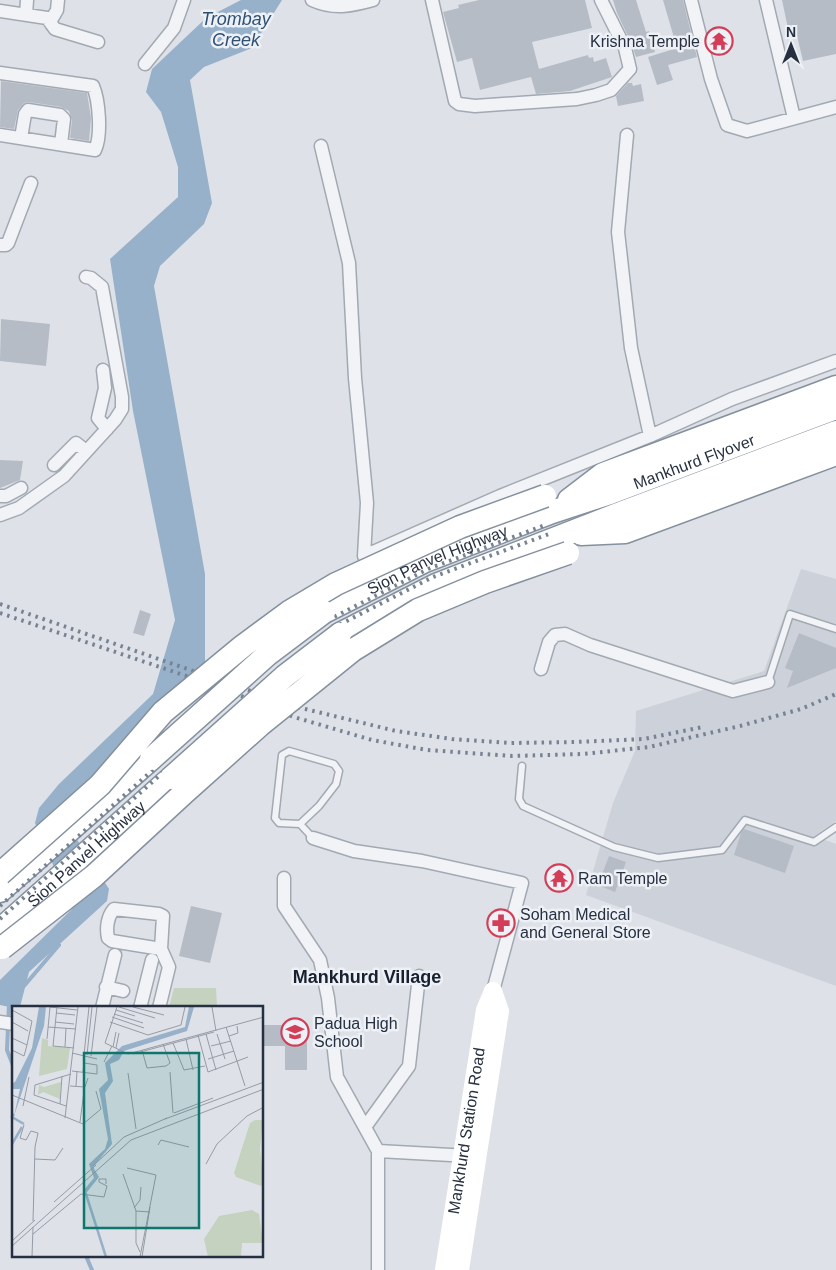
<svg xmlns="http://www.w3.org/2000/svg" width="836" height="1270" viewBox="0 0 836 1270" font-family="Helvetica,sans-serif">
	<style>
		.built { fill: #ccd1da }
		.green { fill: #c4d2bf }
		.water { fill: #97b1ca }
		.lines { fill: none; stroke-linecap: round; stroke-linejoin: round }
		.stream { stroke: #97b1ca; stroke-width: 4 }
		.building { fill: #b5bcc5 }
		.lane-casing { stroke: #a3a9b2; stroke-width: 9 }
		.street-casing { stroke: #a3a9b2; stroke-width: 15 }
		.highway-casing { stroke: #85909f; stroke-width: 25 }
		.lane { stroke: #f1f3f6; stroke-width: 6 }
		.street { stroke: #f1f3f6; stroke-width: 12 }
		.secondary { stroke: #fff; stroke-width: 18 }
		.highway { stroke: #fff; stroke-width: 22 }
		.rail { stroke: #778292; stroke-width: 4; stroke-dasharray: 2.5 5; stroke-linecap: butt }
		.highway-bridge-casing { stroke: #85909f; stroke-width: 25; stroke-linecap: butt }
		.highway-bridge { stroke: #fff; stroke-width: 22 }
		.labels { text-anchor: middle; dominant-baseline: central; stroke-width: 5; stroke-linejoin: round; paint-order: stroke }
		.poi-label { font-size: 16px; fill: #273040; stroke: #edf1f6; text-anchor: start }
		.street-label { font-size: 16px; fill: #273040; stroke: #edf1f6 }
		.water-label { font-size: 18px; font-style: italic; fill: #2f5075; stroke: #edf1f6 }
		.neighbourhood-label { font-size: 18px; font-weight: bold; fill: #192130; stroke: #edf1f6 }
		.inset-river { fill: none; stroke: #97b1ca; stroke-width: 2.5 }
		.inset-road { fill: none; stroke: #959ba5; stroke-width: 1 }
		.view { fill: #0f766e; fill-opacity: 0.15; stroke: #0f766e; stroke-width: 2.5 }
		.inset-edge { fill: none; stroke: #273040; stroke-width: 2.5 }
	</style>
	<rect width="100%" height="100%" fill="#dee2e8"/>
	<path class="built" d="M801,569l35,10v242l-22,15 22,8v142l-250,-91 27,-92 22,-52 1,-40 128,-40z"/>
	<path class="green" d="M174,988h42l1,19h-48z"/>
	<path class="water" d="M241,0h41l-30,48 -48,19 -14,13 22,123 -8,21 -44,42 -6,20 51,288v88l-33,46 -105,116 42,65 -2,12 -78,71 -9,35 -6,1 -14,-3v-25l72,-71 -37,-86 4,-15 20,-24 94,-90 22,-74 -42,-209 -23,-152 68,-62v-30l-17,-55 -15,-20 6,-23 54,-51z"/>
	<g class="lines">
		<path class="stream" d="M24,986l35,-41
			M9,1004l-2,46 7,18
			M86,1256l6,14"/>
	</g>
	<path class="building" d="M479,0h106l7,28 -60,14 7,27 49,-14 1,3 4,-1 1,5 12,-4 6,19 -42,14 -34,3 -5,-17 -51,13 -8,-32 -15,4 -14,-50 16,-4 -1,-3z
		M613,0h23l10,32 3,-1 6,21 -19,5 -4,-12 -15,-32z
		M663,0h20l14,57 -29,8 5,15 -16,5 -9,-28 29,-9z
		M782,0h54v54l-33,7 -6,-25 -7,2z
		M1,81l86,12 4,25 -2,23 -19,-3 2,-18 -3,-9 -8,-4 -32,-5 -5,1 -6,7 -4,19 -14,-2z
		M628,83h4l1,3 8,-2 3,17 -26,5 -2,-10z
		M1,319l49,5 -4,42 -46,-5z
		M0,460l23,1 -3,19 -20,8z
		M140,610l11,4 -7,22 -11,-3z
		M799,633l37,15v20l-49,20 6,-17 -8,-3z
		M744,829l50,17 -9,27 -51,-18 7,-22z
		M609,856l17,6 -11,30 -17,-7z
		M191,906l31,7 -12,50 -31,-7z
		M262,1025h45v45h-22v-24h-23z"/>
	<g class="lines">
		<g class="lane-casing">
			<path id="lane" d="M768,682l22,-68 46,15
				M522,766l-3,33 4,7 91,41 44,11 64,-8 23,-30 69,22 22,-15
				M300,824l19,-18 17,-22 3,-13 -5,-7 -45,-13 -7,4 -7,63 4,5 21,1 13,14"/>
		</g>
		<g class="street-casing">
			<path id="street" d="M312,0c22,10 39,6 61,0
				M432,0l23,101 4,3 16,2 102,-7 19,-4 15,-5 19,-21 -5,-21 -24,-48
				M691,0l20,79 16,46 20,6 89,-24
				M766,0l28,118
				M0,11l47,7 8,11 43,13
				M26,15l1,-15
				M50,22l7,-12 1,-10
				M145,64l29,-36 10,-28
				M0,73l93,13c6,14 9,49 2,64l-95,-15
				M627,135l-9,97 13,116 19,88
				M21,138l4,-24 3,-4 32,5 4,4 -3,25
				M321,146l28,117 6,115 12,125 -3,53 136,-60 150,-60 82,-37 104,-38
				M0,245h6l2,-2 23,-60
				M103,370l2,18 -7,30 9,11
				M54,465l22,-22 10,8
				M0,496h6l15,-8
				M0,515l19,-7 45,-32 51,-56 7,-11v-12l-20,-110 -11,-9 -5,-1
				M541,669l8,-27 6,-7 10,-1 25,11 143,46 35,-9
				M313,838l41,13 68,10 100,22 -29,108
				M284,878v28l36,54 8,38 9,79 41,74 91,5
				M106,987l17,4
				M102,1008l13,-53
				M140,1008l12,-48
				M159,1008l10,-41 -8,-18 -49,-8 -4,-3c-2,-9 -1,-21 6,-29l45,5 4,2 -2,33
				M0,1022l14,2
				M365,1127l44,-61 10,-90
				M378,1270v-119"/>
		</g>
		<g class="highway-casing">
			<g id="highway">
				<path d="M569,500l34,-26 233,-87"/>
				<path d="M581,534l44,-2 211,-78"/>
				<path id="s2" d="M324,612l101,-51 127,-49 58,-19 226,-85"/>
				<path d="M340,634l96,-49 182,-71 218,-82"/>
				<path d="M0,891l151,-132"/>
				<path id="s3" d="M0,930l171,-152"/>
			</g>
		</g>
		<use href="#lane" class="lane"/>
		<use href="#street" class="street"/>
		<g class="secondary">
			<path id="s1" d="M444,1270l41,-260 8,-19"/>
			<path d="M460,1270l40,-259 -7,-20"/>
		</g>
		<use href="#highway" class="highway"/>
		<path class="rail" d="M0,604l297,103 99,24 56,8 59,4 65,-1 68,-3 59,-12
			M0,613l216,73 78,31 78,23 55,10 85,6 71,-2 66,-7 91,-21 61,-17 35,-15
			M0,906l274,-244 56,-43 98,-50 117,-44
			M0,919l279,-251 56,-41 98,-50 116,-43"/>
		<g class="highway-bridge-casing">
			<path id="highway-bridge" d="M151,759l116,-104 57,-43
				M171,778l114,-102 55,-42
				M0,874l100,-89 63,-73 80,-66 46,-34 47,-28 124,-57 85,-31
				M2,948l92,-72 90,-83 76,-68 93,-75 65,-40 67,-28 83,-29"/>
		</g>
		<use href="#highway-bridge" class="highway-bridge"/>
	</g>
	<defs>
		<g id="temple-ring" transform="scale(1.4375)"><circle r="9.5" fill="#edf1f6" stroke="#d33d58" stroke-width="1.5"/><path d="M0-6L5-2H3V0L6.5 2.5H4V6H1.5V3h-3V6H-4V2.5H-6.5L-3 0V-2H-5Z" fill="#d33d58"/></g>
		<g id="pharmacy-ring" transform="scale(1.4375)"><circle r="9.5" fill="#edf1f6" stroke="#d33d58" stroke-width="1.5"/><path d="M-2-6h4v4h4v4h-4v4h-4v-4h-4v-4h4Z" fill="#d33d58"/></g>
		<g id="school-ring" transform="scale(1.4375)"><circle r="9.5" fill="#edf1f6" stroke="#d33d58" stroke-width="1.5"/><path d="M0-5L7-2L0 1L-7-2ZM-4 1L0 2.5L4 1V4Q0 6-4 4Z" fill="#d33d58"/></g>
	</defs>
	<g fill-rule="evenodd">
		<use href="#temple-ring" x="719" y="41"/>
		<use href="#temple-ring" x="559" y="878"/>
		<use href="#pharmacy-ring" x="501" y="923"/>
		<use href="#school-ring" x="295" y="1032"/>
	</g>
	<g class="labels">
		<g class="poi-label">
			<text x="700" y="41" text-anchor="end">Krishna Temple</text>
			<text x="578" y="878">Ram Temple</text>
			<text x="520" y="914">Soham Medical<tspan x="520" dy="18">and General Store</tspan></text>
			<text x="314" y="1023">Padua High<tspan x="314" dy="18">School</tspan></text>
		</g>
		<g class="street-label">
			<text stroke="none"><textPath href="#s2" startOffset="400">Mankhurd Flyover</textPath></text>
			<text stroke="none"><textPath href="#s2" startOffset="125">Sion Panvel Highway</textPath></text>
			<text stroke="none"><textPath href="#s3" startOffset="115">Sion Panvel Highway</textPath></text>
			<text stroke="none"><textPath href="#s1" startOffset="141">Mankhurd Station Road</textPath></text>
		</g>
		<g class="water-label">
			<text x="236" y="19">Trombay<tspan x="236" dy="21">Creek</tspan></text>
		</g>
		<g class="neighbourhood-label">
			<text x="367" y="977">Mankhurd Village</text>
		</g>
	</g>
	<g transform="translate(12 1006)">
		<rect width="251" height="251" fill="#dee2e8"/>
		<path d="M240,204l7,4 4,29h-21l-1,14h-33l-4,-18 15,-23z" fill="#c4d2bf"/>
		<path d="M243,114h8l-3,29 4,34 -3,3 -25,-9 -2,-4 16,-50z" fill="#c4d2bf"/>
		<path d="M30,32l6,2v6l22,2 -3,21 -28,7zM49,76l-1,17 -17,-7 -5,3 1,-10 5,2z" fill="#c4d2bf"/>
		<path d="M27,1h7l-2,19 -30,90 6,-27h-8v-6l3,-1 17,-34zM177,1h5l-7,24 -63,20 -5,9 -9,4 3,17 -8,12 7,51 -19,23 6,10 -12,15 -4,-1 11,-13 -5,-14 16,-15 3,-10 -9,-50 9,-9 -3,-17 17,-17 63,-19z" fill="#97b1ca"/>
		<path class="inset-river" d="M2,108l-2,3 12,7M0,138l10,-17M73,185l21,66"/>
		<path class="inset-road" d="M38,1l27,3M45,1l-4,39 21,2M105,1l-12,36 23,11 136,-37M107,1l36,11M121,1l31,8M200,1l4,24M0,4l20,11 -5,24 -15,-7M104,4l19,6M44,7l19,2M102,8l29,9M100,11l32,11M0,16l16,9M43,16l19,2M98,16l38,13 33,-10 4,-18M36,21l28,2M214,21l19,59M194,28l10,36M205,28l8,25M186,29l10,37 40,-15M217,30l9,-3 -1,-7M35,33l3,-32M174,33l7,31M161,37l11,27 21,-4M199,40l20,-5M53,41l1,-19M101,41l3,-15M104,42l3,-15M0,44l12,6 3,-11M130,44l5,18 19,-2 4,-3 -7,-19M60,47l25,6M121,48l81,-22M72,49l5,-48M75,49l5,-48M79,50l6,-49M196,53l26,-8M92,56l8,-16M60,65l25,3v-9l-13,-2 -1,9M158,66l3,41M116,67l8,56M58,80l15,1 3,-9M64,80l1,-15M0,89l71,29M48,98l2,-28M11,100l6,-29M54,100l-32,-11 1,-10 36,-11M162,107l39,-15M53,112l13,-111M153,113l99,-37M68,116l4,-31M71,118l18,-15 -5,-18M12,119l-4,13 6,2 5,-9 7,2 -3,14 -2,74M146,139l3,-5 28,7M23,153l20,1 8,-12M194,158l11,-20 30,-28 17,-9M81,160l31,-29 43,-19M115,162l29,7 -16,82M111,168l13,37 14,1M42,196l42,-37M122,202l6,-8 1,-13M124,205v32l4,9M21,228l48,-40 23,3 3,-11 -8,-4v-3h7v5M0,235l23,-21M0,240l119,-106 133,-51M20,251l1,-30M130,251l8,-50"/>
		<path class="view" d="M72,47h115v175h-115z"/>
		<rect width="251" height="251" class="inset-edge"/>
	</g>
	<g transform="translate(791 45)" stroke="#edf1f6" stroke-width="4" paint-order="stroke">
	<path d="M0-4L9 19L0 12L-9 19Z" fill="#273040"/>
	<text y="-8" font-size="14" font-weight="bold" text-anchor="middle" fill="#273040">N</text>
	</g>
</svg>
